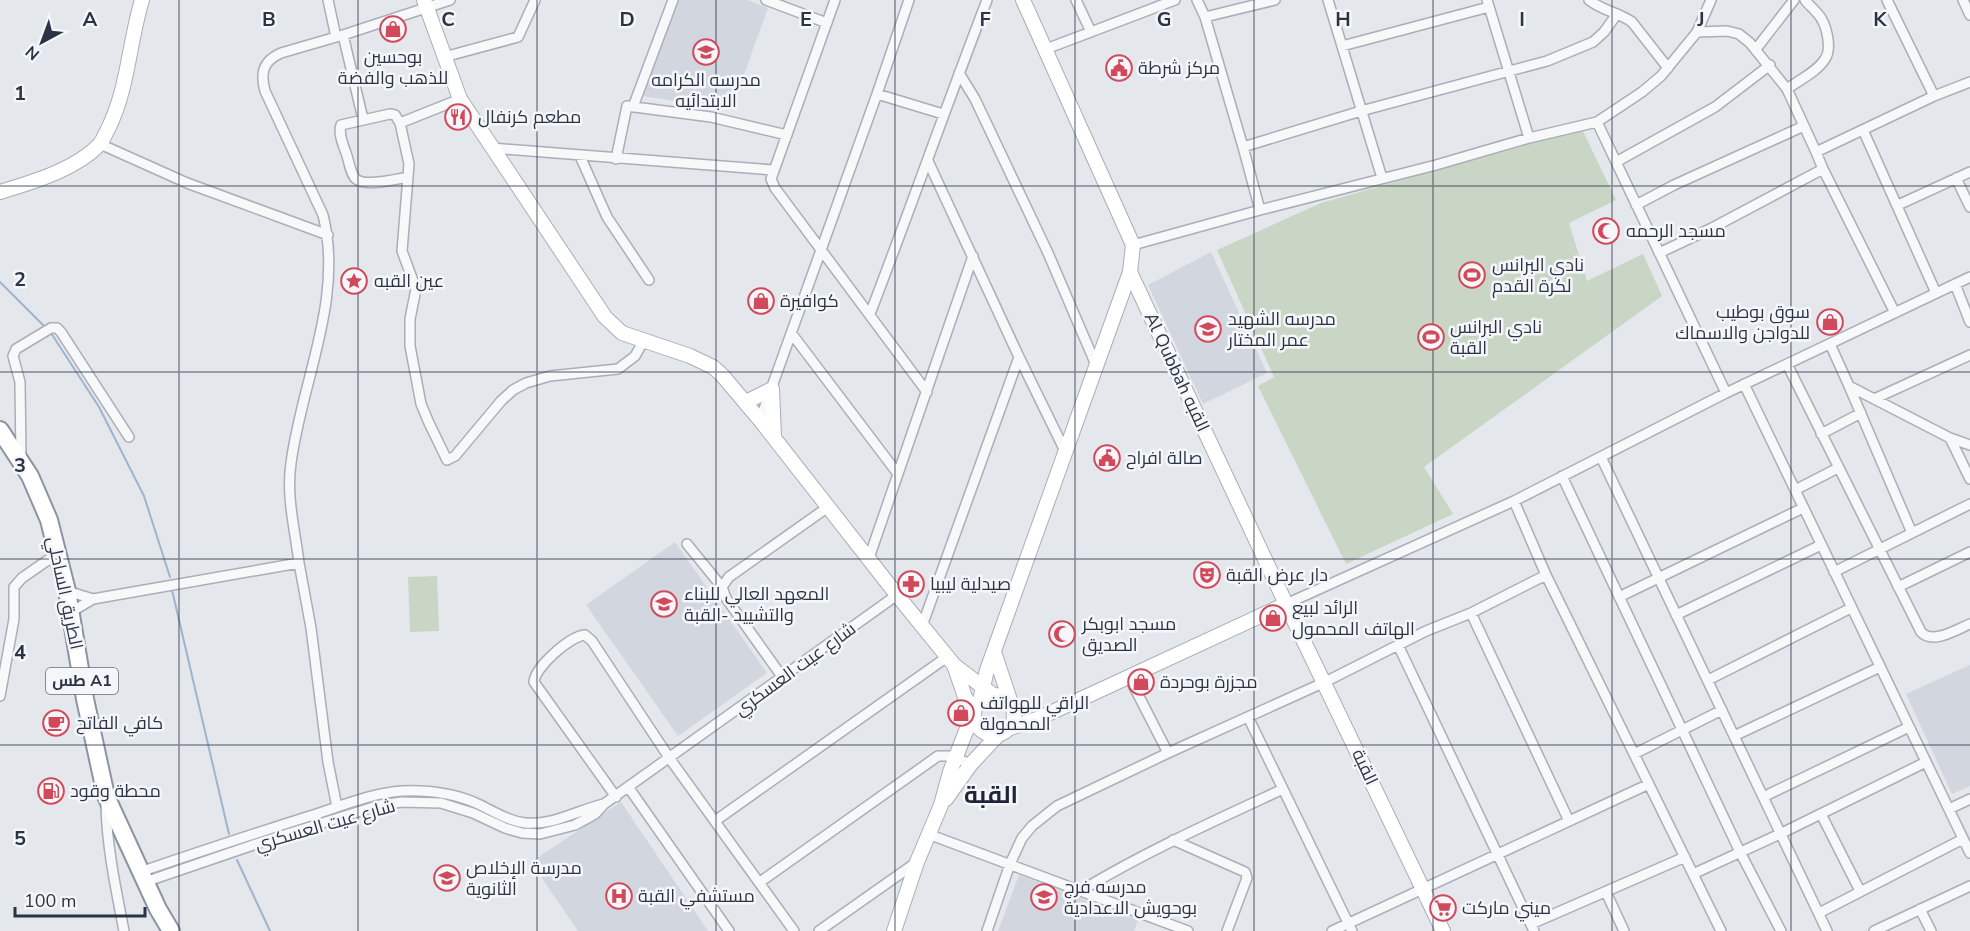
<svg xmlns="http://www.w3.org/2000/svg" width="1970" height="931" viewBox="0 0 1970 931" font-family="'Nunito Sans',Cairo,sans-serif">
	<style>
		.built { fill: #d2d6de }
		.green { fill: #c9d6c5 }
		.lines { fill: none; stroke-linecap: round; stroke-linejoin: round }
		.stream { stroke: #9fb4cc; stroke-width: 2 }
		.street-casing { stroke: #a9aeb7; stroke-width: 12 }
		.secondary-casing { stroke: #a9aeb7; stroke-width: 16 }
		.highway-casing { stroke: #8b94a3; stroke-width: 20 }
		.street { stroke: #f7f8fa; stroke-width: 9 }
		.secondary { stroke: #fff; stroke-width: 14 }
		.highway { stroke: #fff; stroke-width: 16 }
		.grid { fill: none; stroke: #2b3445; stroke-width: 1.5; stroke-opacity: 0.55 }
		.labels { text-anchor: middle; dominant-baseline: central; stroke-width: 5; stroke-linejoin: round; paint-order: stroke }
		.shield { fill: #f4f6f9; stroke: #676e7b; stroke-width: 1.5 }
		.shield-label { font-size: 16px; font-weight: bold; fill: #2b3445 }
		.poi-label { font-size: 18px; fill: #2b3445; stroke: #f4f6f9; text-anchor: start }
		.street-label { font-size: 18px; fill: #2b3445; stroke: #f4f6f9 }
		.district-label { font-size: 24px; font-weight: bold; fill: #1d2536; stroke: #f4f6f9 }
		.grid-label { font-size: 20px; text-anchor: middle; font-weight: bold; fill: #2b3445; stroke: #f4f6f9; stroke-width: 5; stroke-linejoin: round; paint-order: stroke }
	</style>
	<rect width="100%" height="100%" fill="#e4e7ec"/>
	<path class="built" d="M679,0h68l21,8 -37,102 -88,-14z
		M1211,252l56,121 -64,31 -55,-119z
		M675,542l92,131 -89,63 -92,-131z
		M1970,665v121l-18,8 -46,-100z
		M621,802l87,129h-130l-47,-69z
		M1019,875l119,45 -4,11h-136z"/>
	<path class="green" d="M1582,129l34,71 -47,23 18,58 56,-27 19,42 -238,171 29,47 -107,50 -88,-178 16,-9 -57,-127 104,-47z
		M437,576l2,55 -29,1 -2,-55z"/>
	<g class="lines">
		<path class="stream" d="M0,282l45,45
			M51,333l48,74 45,89 26,81
			M172,590l57,244
			M237,860l33,71"/>
		<g class="street-casing">
			<path id="street" d="M328,0l8,37
				M766,0l61,23
				M835,0l-64,179 4,9 152,204
				M1076,0l15,32
				M1197,0l8,17 38,130 17,63
				M1328,0l54,178
				M1487,0l42,138
				M1589,0c14,11 29,12 43,22l36,46
				M1887,0l47,96
				M1963,0l7,15
				M1205,17l70,-17
				M1697,32l30,-1 12,3 11,9 37,46 29,63
				M343,35l20,84
				M1342,46l147,-39
				M1046,49l129,-49
				M1756,49l38,-49
				M444,57l74,-20 17,-37
				M959,73l16,26 73,154 48,112
				M1787,89c12,-9 30,-17 38,-30 7,-10 2,-31 -4,-41 -4,-6 -11,-12 -16,-18
				M877,94l66,20
				M633,107l40,-107
				M1597,122l45,-30 19,-16 36,-44 14,-32
				M400,123l60,-24
				M1863,130l73,163
				M100,144l87,39 141,52
				M1243,147l118,-36 186,-50 46,-19 11,-10 13,-18
				M492,148l281,22
				M580,156l27,61 42,63
				M616,159l11,-53 84,11 76,18
				M928,161l91,196 47,96
				M1616,162l99,-55 55,-42
				M408,177c-11,2 -43,10 -52,2 -6,-5 -7,-19 -10,-26 -3,-9 -8,-19 -5,-28l49,-11 5,1 5,8 9,41 -7,87 14,38 -6,30v27l11,58 8,19 18,37 8,-4 46,-55 12,-11 13,-7 24,-7 68,-7 17,-13 8,-14
				M1956,178l14,29
				M1636,205l38,-20 130,-59
				M1898,205l72,-33
				M1133,245l127,-35 176,-45 93,-27 68,-16 129,271
				M1659,253l53,-25 111,-59
				M1955,284l15,38
				M1895,313l-72,-144 -7,-17 118,-56 36,-14
				M870,314c40,-104 77,-210 117,-314
				M792,334l106,140
				M1830,344l19,42 101,52 20,41
				M1787,364l134,268c12,13 36,-3 49,-8
				M1744,384l226,469
				M1849,386l63,147
				M1874,399l96,-44
				M760,420l117,-326 32,-94
				M1821,434l40,-21
				M1950,438l20,7
				M1601,457l226,474
				M21,459l-1,-77 -7,-26 3,-7 35,-21h6l4,4 68,105
				M1562,476l178,376 41,79
				M1795,490l43,-22
				M1514,501l32,74 175,356
				M687,544l35,43 4,11 57,80
				M869,558l104,-302
				M299,563l12,65 17,134 9,45
				M1834,572l136,-68
				M722,587l7,-10 99,-70
				M1898,587l72,-35
				M67,591l26,8
				M1619,597l184,-89
				M1286,604l228,-103 212,-108 244,-116
				M71,612l22,-13 206,-36c-4,-34 -13,-66 -8,-100 11,-83 53,-164 32,-248l-58,-124c-5,-18 -2,-30 16,-38l62,-18 107,-35
				M1471,613l98,208
				M1676,615l145,-70
				M922,626l97,-269
				M1398,645l136,286
				M1129,677l39,76
				M1708,680l143,-72
				M0,696l14,-77v-32l8,-9 36,-25
				M1248,717l104,214
				M1734,736l146,-69
				M1634,754l88,-44
				M629,788l100,143
				M616,797l-82,-115c1,-15 36,-46 51,-47l7,6 78,118 124,172
				M1763,797l146,-70
				M106,806c1,42 10,83 18,125
				M1949,809l21,-10
				M1821,814l39,77
				M715,821l232,-164
				M928,834l260,97
				M1173,840l72,32 2,6 -20,53
				M140,872c56,-19 113,-38 170,-56 29,-9 61,-23 92,-25 26,-1 52,2 76,13 15,7 30,17 47,19 27,3 53,-13 79,-19
				M1693,874l89,-41 144,-71
				M145,882l120,-41 115,-36 22,-3 39,1 32,10 32,15 17,5 18,1 35,-9 20,-11 9,-10 293,-209
				M760,882l178,-126h12l21,8
				M1082,890c65,-39 132,-69 201,-101
				M1606,892l18,39
				M1920,909l11,22
				M1819,913l144,-74
				M1531,924l154,-67
				M819,931l98,-69
				M987,931l23,-67 12,-26 10,-12 25,-20 111,-53 157,-71 101,-51 45,-18 75,-38
				M1332,931l317,-147
				M1874,931l96,-45"/>
		</g>
		<g class="secondary-casing">
			<path id="secondary" d="M424,0l36,99 145,218 17,16 68,23 23,11 9,8 38,45 137,175 57,70 38,29
				M0,192c32,-10 75,-22 99,-47 4,-4 6,-11 9,-16 20,-40 21,-86 34,-129
				M1130,272l156,332 157,327
				M746,402l26,-13 2,48
				M994,652l17,51
				M954,665l11,32 9,14
				M974 715a20 20 0 1 1 40 0a20 20 0 1 1-40 0Z
				M980,700l7,-30 143,-398 3,-27 -110,-245
				M1010,728l27,-9 59,-27 190,-88
				M946,799l25,-35 28,-30
				M894,931l23,-69 24,-57 9,-33 16,-41 8,-13"/>
		</g>
		<g class="highway-casing">
			<path id="highway" d="M0,430l30,46 19,44 18,71 18,108 21,97 52,113 13,22"/>
		</g>
		<use href="#street" class="street"/>
		<use href="#secondary" class="secondary"/>
		<use href="#highway" class="highway"/>
	</g>
	<path class="grid" d="M179,0v931M358,0v931M537,0v931M716,0v931M895,0v931M1075,0v931M1254,0v931M1433,0v931M1612,0v931M1791,0v931M0,186h1970M0,372h1970M0,559h1970M0,745h1970"/>
	<defs>
		<g id="shop-ring" transform="scale(1.35)"><circle r="9.5" fill="#f4f6f9" stroke="#d1495b" stroke-width="1.5"/><path d="M-5-2.5h2.3a2.7 3.5 0 0 1 5.4 0H5L5.5 6h-11ZM-1.5-2.5h3a1.5 2.3 0 0 0-3 0Z" fill="#d1495b"/></g>
		<g id="school-ring" transform="scale(1.35)"><circle r="9.5" fill="#f4f6f9" stroke="#d1495b" stroke-width="1.5"/><path d="M0-5L7-2L0 1L-7-2ZM-4 1L0 2.5L4 1V4Q0 6-4 4Z" fill="#d1495b"/></g>
		<g id="civic-ring" transform="scale(1.35)"><circle r="9.5" fill="#f4f6f9" stroke="#d1495b" stroke-width="1.5"/><path d="M-.6-6.5H3V-4.5H.6V-3L4-1V1h2V6H-6V1h2V-1L-.6-3ZM-1.2 2.5V6h2.4V2.5Z" fill="#d1495b"/></g>
		<g id="restaurant-ring" transform="scale(1.35)"><circle r="9.5" fill="#f4f6f9" stroke="#d1495b" stroke-width="1.5"/><path d="M-5-6h1v4h1v-4h1v4h1v-4h1v5L-1.5 .5V6h-2V.5L-5-1ZM5-6V6H3V1.5H1.5Q1.5-4 5-6Z" fill="#d1495b"/></g>
		<g id="mosque-ring" transform="scale(1.35)"><circle r="9.5" fill="#f4f6f9" stroke="#d1495b" stroke-width="1.5"/><path d="M3.5-4.9A6 6 0 1 0 3.5 4.9A5 5 0 1 1 3.5-4.9Z" fill="#d1495b"/></g>
		<g id="stadium-ring" transform="scale(1.35)"><circle r="9.5" fill="#f4f6f9" stroke="#d1495b" stroke-width="1.5"/><path d="M0-5a6.5 5 0 1 0 0 10a6.5 5 0 1 0 0-10ZM-3.5-1.8h7v3.6h-7Z" fill="#d1495b"/></g>
		<g id="sight-ring" transform="scale(1.35)"><circle r="9.5" fill="#f4f6f9" stroke="#d1495b" stroke-width="1.5"/><path d="M0-6L1.8-2.2L6-1.7L2.9 1.2L3.7 5.4L0 3.3L-3.7 5.4L-2.9 1.2L-6-1.7L-1.8-2.2Z" fill="#d1495b"/></g>
		<g id="theatre-ring" transform="scale(1.35)"><circle r="9.5" fill="#f4f6f9" stroke="#d1495b" stroke-width="1.5"/><path d="M-5-5.5Q0-4 5-5.5V0Q5 5 0 6Q-5 5-5 0ZM-3.3-2.5H-1v1.5H-3.3ZM1-2.5H3.3v1.5H1ZM-2.8 1Q0 5.5 2.8 1Z" fill="#d1495b"/></g>
		<g id="pharmacy-ring" transform="scale(1.35)"><circle r="9.5" fill="#f4f6f9" stroke="#d1495b" stroke-width="1.5"/><path d="M-2-6h4v4h4v4h-4v4h-4v-4h-4v-4h4Z" fill="#d1495b"/></g>
		<g id="university-ring" transform="scale(1.35)"><circle r="9.5" fill="#f4f6f9" stroke="#d1495b" stroke-width="1.5"/><path d="M0-5L7-2L0 1L-7-2ZM-4 1L0 2.5L4 1V4Q0 6-4 4Z" fill="#d1495b"/></g>
		<g id="cafe-ring" transform="scale(1.35)"><circle r="9.5" fill="#f4f6f9" stroke="#d1495b" stroke-width="1.5"/><path d="M-5.5-4.5H6V0H3Q3 3.5 0 3.5H-2.5Q-5.5 3.5-5.5 0ZM3-3.2v2h1.7v-2ZM-6 4.5H4V6H-6Z" fill="#d1495b"/></g>
		<g id="fuel-ring" transform="scale(1.35)"><circle r="9.5" fill="#f4f6f9" stroke="#d1495b" stroke-width="1.5"/><path d="M-5.5-6h7V0h2V4h1.3V-2.5L3-4.5l.8-.8L6-3V5H2.5V1h-1V6h-7ZM-4.2-4.7v3.2H.2V-4.7Z" fill="#d1495b"/></g>
		<g id="hospital-ring" transform="scale(1.35)"><circle r="9.5" fill="#f4f6f9" stroke="#d1495b" stroke-width="1.5"/><path d="M-5-5h3v3.5h4V-5h3V5h-3V1.5h-4V5h-3Z" fill="#d1495b"/></g>
		<g id="supermarket-ring" transform="scale(1.35)"><circle r="9.5" fill="#f4f6f9" stroke="#d1495b" stroke-width="1.5"/><path d="M-6-5.5h2.5l.6 2H6L4.5 2H-2.5L-4.4-4H-6ZM-1.5 3.2a1.3 1.3 0 1 0 .1 0ZM3 3.2a1.3 1.3 0 1 0 .1 0Z" fill="#d1495b"/></g>
	</defs>
	<g fill-rule="evenodd">
		<use href="#shop-ring" x="393" y="29"/>
		<use href="#school-ring" x="706" y="52"/>
		<use href="#civic-ring" x="1119" y="68"/>
		<use href="#restaurant-ring" x="458" y="117"/>
		<use href="#mosque-ring" x="1606" y="231"/>
		<use href="#stadium-ring" x="1472" y="275"/>
		<use href="#sight-ring" x="354" y="281"/>
		<use href="#shop-ring" x="761" y="301"/>
		<use href="#shop-ring" x="1830" y="322"/>
		<use href="#school-ring" x="1208" y="329"/>
		<use href="#stadium-ring" x="1431" y="337"/>
		<use href="#civic-ring" x="1107" y="458"/>
		<use href="#theatre-ring" x="1207" y="575"/>
		<use href="#pharmacy-ring" x="911" y="584"/>
		<use href="#university-ring" x="664" y="604"/>
		<use href="#shop-ring" x="1273" y="618"/>
		<use href="#mosque-ring" x="1062" y="634"/>
		<use href="#shop-ring" x="1141" y="682"/>
		<use href="#shop-ring" x="961" y="713"/>
		<use href="#cafe-ring" x="56" y="723"/>
		<use href="#fuel-ring" x="51" y="791"/>
		<use href="#school-ring" x="447" y="878"/>
		<use href="#hospital-ring" x="619" y="896"/>
		<use href="#school-ring" x="1044" y="897"/>
		<use href="#supermarket-ring" x="1443" y="908"/>
	</g>
	<g class="labels">
		<rect class="shield" x="46" y="668" width="72" height="26" rx="4.5"/>
		<g class="shield-label">
			<text x="82" y="681">طس A1</text>
		</g>
		<g class="poi-label">
			<text x="393" y="57" text-anchor="middle">بوحسين<tspan x="393" dy="21">للذهب والفضة</tspan></text>
			<text x="1138" y="68">مركز شرطة</text>
			<text x="706" y="80" text-anchor="middle">مدرسه الكرامه<tspan x="706" dy="21">الابتدائيه</tspan></text>
			<text x="478" y="117">مطعم كرنفال</text>
			<text x="1626" y="231">مسجد الرحمه</text>
			<text x="1492" y="265">نادي البرانس<tspan x="1492" dy="21">لكرة القدم</tspan></text>
			<text x="374" y="281">عين القبه</text>
			<text x="780" y="301">كوافيرة</text>
			<text x="1810" y="312" text-anchor="end">سوق بوطيب<tspan x="1810" dy="21">للدواجن والاسماك</tspan></text>
			<text x="1228" y="319">مدرسه الشهيد<tspan x="1228" dy="21">عمر المختار</tspan></text>
			<text x="1450" y="327">نادي البرانس<tspan x="1450" dy="21">القبة</tspan></text>
			<text x="1126" y="458">صالة افراح</text>
			<text x="1226" y="575">دار عرض القبة</text>
			<text x="930" y="584">صيدلية ليبيا</text>
			<text x="684" y="594">المعهد العالي للبناء<tspan x="684" dy="21">والتشييد -القبة</tspan></text>
			<text x="1292" y="608">الرائد لبيع<tspan x="1292" dy="21">الهاتف المحمول</tspan></text>
			<text x="1082" y="624">مسجد ابوبكر<tspan x="1082" dy="21">الصديق</tspan></text>
			<text x="1160" y="682">مجزرة بوحردة</text>
			<text x="980" y="703">الراقي للهواتف<tspan x="980" dy="21">المحمولة</tspan></text>
			<text x="76" y="723">كافي الفاتح</text>
			<text x="70" y="791">محطة وقود</text>
			<text x="466" y="868">مدرسة الإخلاص<tspan x="466" dy="21">الثانوية</tspan></text>
			<text x="1064" y="887">مدرسه فرج<tspan x="1064" dy="21">بوحويش الاعدادية</tspan></text>
			<text x="638" y="896">مستشفي القبة</text>
			<text x="1462" y="908">ميني ماركت</text>
		</g>
		<g class="street-label">
			<text transform="translate(1177 372) rotate(65)">Al Qubbah القبه</text>
			<text transform="translate(65 593) rotate(78)">الطريق الساحلي</text>
			<text transform="translate(795 669) rotate(-36)">شارع عيت العسكري</text>
			<text transform="translate(1365 767) rotate(65)">القبة</text>
			<text transform="translate(325 825) rotate(-16)">شارع عيت العسكري</text>
		</g>
		<g class="district-label">
			<text x="991" y="795">القبة</text>
		</g>
	</g>
	<g class="grid-label">
		<text x="90" y="26">A</text>
		<text x="269" y="26">B</text>
		<text x="448" y="26">C</text>
		<text x="627" y="26">D</text>
		<text x="806" y="26">E</text>
		<text x="985" y="26">F</text>
		<text x="1164" y="26">G</text>
		<text x="1343" y="26">H</text>
		<text x="1522" y="26">I</text>
		<text x="1701" y="26">J</text>
		<text x="1880" y="26">K</text>
		<text x="20" y="100">1</text>
		<text x="20" y="286">2</text>
		<text x="20" y="472">3</text>
		<text x="20" y="659">4</text>
		<text x="20" y="845">5</text>
	</g>
	<g transform="translate(42 42) rotate(221)" stroke="#f4f6f9" stroke-width="4.5" paint-order="stroke">
	<path d="M0-4.5L10 22L0 15L-10 22Z" fill="#2b3445"/>
	<text y="-9" font-size="16" font-weight="bold" text-anchor="middle" fill="#2b3445">N</text>
	</g>
	<path d="M15 907v9h130v-9" fill="none" stroke="#2b3445" stroke-width="3"/>
	<text x="24" y="907" font-size="18" fill="#2b3445" stroke="#f4f6f9" stroke-width="4.5" paint-order="stroke">100 m</text>
</svg>
